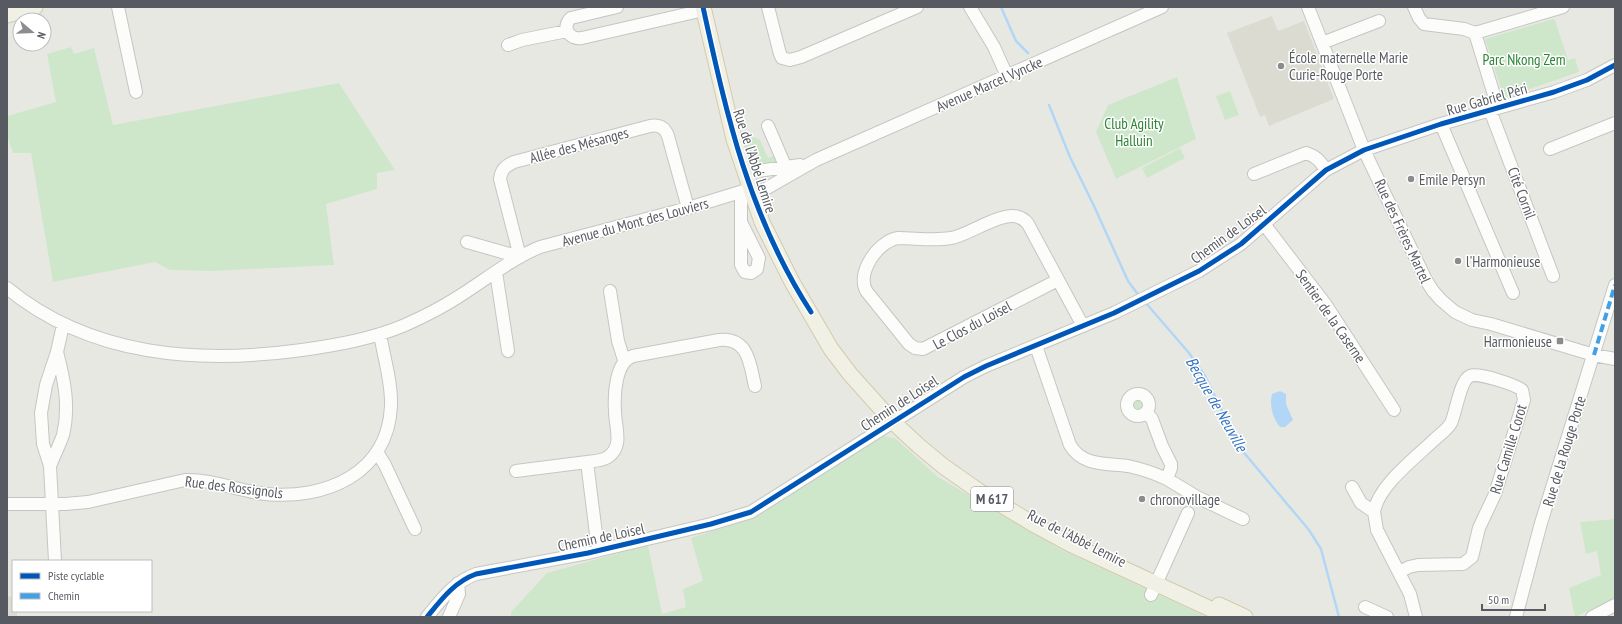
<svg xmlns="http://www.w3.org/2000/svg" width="1622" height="624" viewBox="0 0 1622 624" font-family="'PT Sans Narrow',sans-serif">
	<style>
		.education { fill: #dbdbd1 }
		.green { fill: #cee7cb }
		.water { fill: #b2d7f6 }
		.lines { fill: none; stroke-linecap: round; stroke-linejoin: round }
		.stream { stroke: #b2d7f6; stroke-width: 2.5 }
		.minor-casing { stroke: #c5c6c4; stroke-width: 14 }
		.major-casing { stroke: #d3caad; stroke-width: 17 }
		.minor { stroke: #fcfcfb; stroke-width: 12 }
		.major { stroke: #f1f0e5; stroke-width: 15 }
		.quiet { stroke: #41a1e6; stroke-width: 4; stroke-dasharray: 8 4; stroke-linecap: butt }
		.cycleway-casing { stroke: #fff; stroke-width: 8 }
		.cycleway { stroke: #0057b8; stroke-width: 5 }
		.poi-dot { fill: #8a8c8e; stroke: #fff; stroke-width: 1.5 }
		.labels { text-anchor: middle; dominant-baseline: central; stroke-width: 3; stroke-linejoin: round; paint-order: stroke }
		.shield { fill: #fff; stroke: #898c90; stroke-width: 1 }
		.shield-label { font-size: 14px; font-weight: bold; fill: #575b61 }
		.poi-label { font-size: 15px; fill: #575b61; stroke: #fff; text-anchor: start }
		.park-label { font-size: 15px; fill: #2d8334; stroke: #fff }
		.street-label { font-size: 15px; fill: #575b61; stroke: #fff }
		.water-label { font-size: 16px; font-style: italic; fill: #3473c2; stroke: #fff }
	</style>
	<rect width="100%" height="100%" fill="#e8e8e2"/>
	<path class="education" d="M1272,16l6,15 26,-10 30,78 -65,27 -4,-11 -5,2 -33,-84z
		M7,596l6,1v14h4v6h-10z"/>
	<path class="green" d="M1553,19l2,1 13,40 7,-2 4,14 -75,26 -19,-59z
		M71,47l3,7 20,-6 19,77 226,-42 56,87 -18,3v16l-51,15 8,61 -123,6 -41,-1 -15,-8 -102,20 -22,-129h-18l-6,-18v-19l49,-14 -9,-48z
		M1177,77l19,62 -80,40 -20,-47 12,-27z
		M1230,91l9,24 -14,5 -9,-24z
		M746,133l14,7 8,18 7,-3 4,9c-31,2 -30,0 -38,-29z
		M1180,148l5,10 -38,20 -5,-10z
		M1132 405a6 6 0 1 1 12 0a6 6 0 1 1-12 0Z
		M882,435l14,4 42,38 122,72 147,68h-696v-5l36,-39 101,-28 14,69 24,-7 -3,-18 20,-8 -12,-43 61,-20 59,-36z
		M1615,519v79l-40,19 -6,-29 32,-13 -4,-24 -11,3 -6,-32z"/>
	<path class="water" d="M1280,391l6,3v10l7,16 -8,7h-5c-7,-8 -11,-22 -8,-33z"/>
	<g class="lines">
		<path class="stream" d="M1001,7l15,34 12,12
			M1049,105l21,52 24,49 34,75 12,16
			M1145,302l44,51 16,23 35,72 69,82 12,19 18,68"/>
		<g class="minor-casing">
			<path id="minor" d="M118,7l18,85
				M617,7l-46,11c-10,9 -2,22 11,20l122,-28
				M768,7l12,47 2,4 8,2 11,-3 116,-50
				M970,7l24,40 13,29
				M1308,7l56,143 62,130 7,11 8,9 14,12 17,8 19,4 103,31 21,4
				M1414,7l5,11 5,6 40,5 11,4
				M1475,33l88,-26
				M1475,33l23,75
				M1322,43l57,-22
				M508,45l14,-5 45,-9
				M1490,110l63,166
				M1441,124l72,169
				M768,126l18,42
				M1550,149l65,-26
				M744,173l56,-8
				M1254,174l52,-21c10,3 14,8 20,17
				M741,192v73l4,7 6,1 6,-4 2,-11 -17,-34
				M753,196l63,-36 346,-153
				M1264,224l62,81 68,105
				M467,242l53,15
				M520,257l-20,-78c1,-9 5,-13 14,-17l136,-36c8,-2 15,1 18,10l20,72
				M496,272l12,79
				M1058,280l-135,69 -8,-1 -6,-4 -42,-52c-12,-18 11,-51 31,-54 17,0 36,3 53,0 21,-3 61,-37 77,-14l55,102
				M7,288c84,69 192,76 295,62 35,-5 70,-11 103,-25 18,-8 36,-17 53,-28 27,-17 53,-38 82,-50l148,-39 62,-19
				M610,291l8,50 6,19
				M1036,346l34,99c13,22 37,18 58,21 14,3 26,7 39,13
				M1127 405a11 11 0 1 1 22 0a11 11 0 1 1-22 0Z
				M1146,412l6,7 10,27 9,18v4l-4,11 30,18 46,22
				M377,452l8,13 30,64
				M50,466c4,-10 9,-20 13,-31 7,-29 1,-56 -6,-83
				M516,471l71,-9
				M1352,487l9,16 13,9 3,18 33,64 6,23
				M7,504h58l23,-2 97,-22c27,-1 53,11 80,14 60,6 123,-20 126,-88 1,-23 -7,-48 -11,-72
				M1374,512c4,-26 41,-54 60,-72 5,-5 13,-10 17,-17 5,-10 9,-43 19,-47 8,-4 46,9 52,14l2,10 -29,94 -16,34 -7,29 -9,7 -45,1 -9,2 -10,5
				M598,550l-11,-88c6,-1 15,-1 21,-5 16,-11 7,-30 7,-46 -1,-16 0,-49 18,-55l86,-16c30,-3 31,25 36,46
				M55,561l-5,-95 -7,-22 -2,-31 5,-28 11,-33 6,-27
				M1151,595l37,-82
				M1365,607l22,10
				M427,617c14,-17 27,-35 49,-43l112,-21 123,-29 40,-12 213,-135 22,-11 128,-53 85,-42 42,-27 85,-74 38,-20 77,-26 113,-32 33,-12 28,-15
				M449,617l10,-23 -1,-11
				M1516,617l25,-94 74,-238
				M1592,617l23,-12"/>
		</g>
		<g class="major-casing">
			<path id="major" d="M703,7l31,132 28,83 30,60 39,67 19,25 43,48 26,24 24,20 37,26 55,33 35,19 158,73
				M7,15l28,-8
				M1219,605l26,12"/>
		</g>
		<use href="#minor" class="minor"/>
		<use href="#major" class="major"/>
		<path class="quiet" d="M1594,355l21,-70"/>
		<g class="cycleway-casing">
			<path id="cycleway" d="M703,7c24,110 46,209 108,305
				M427,617c14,-17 27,-35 49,-43l112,-21 123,-29 40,-12 213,-135 22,-11 128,-53 85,-42 42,-27 85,-74 38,-20 77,-26 113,-32 33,-12 28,-15"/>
		</g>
		<use href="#cycleway" class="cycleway"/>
	</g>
	<g class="poi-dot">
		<circle cx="1281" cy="66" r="4"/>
		<circle cx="1411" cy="179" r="4"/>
		<circle cx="1458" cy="261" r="4"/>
		<rect x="1556" y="337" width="8" height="8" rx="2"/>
		<circle cx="1142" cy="499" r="4"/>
	</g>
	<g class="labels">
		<rect class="shield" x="971" y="487" width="42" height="24" rx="3"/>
		<g class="shield-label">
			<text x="992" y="499">M 617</text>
		</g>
		<g class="poi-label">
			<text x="1289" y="57">École maternelle Marie<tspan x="1289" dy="17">Curie-Rouge Porte</tspan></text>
			<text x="1419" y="179">Emile Persyn</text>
			<text x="1466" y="261">l'Harmonieuse</text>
			<text x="1552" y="341" text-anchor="end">Harmonieuse</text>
			<text x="1150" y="499">chronovillage</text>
		</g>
		<g class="park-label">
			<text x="1524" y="59">Parc Nkong Zem</text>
			<text x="1134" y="123">Club Agility<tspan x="1134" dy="17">Halluin</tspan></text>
		</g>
		<g class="street-label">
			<text transform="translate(989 84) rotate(-24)">Avenue Marcel Vyncke</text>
			<text transform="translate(1487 99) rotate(-16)">Rue Gabriel Péri</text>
			<text transform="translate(579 145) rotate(-15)">Allée des Mésanges</text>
			<text transform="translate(755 161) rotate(72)">Rue de l'Abbé Lemire</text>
			<text transform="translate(1522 193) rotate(69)">Cité Cornil</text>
			<text transform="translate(635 222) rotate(-15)">Avenue du Mont des Louviers</text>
			<text transform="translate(1403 231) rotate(65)">Rue des Frères Martel</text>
			<text transform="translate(1228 234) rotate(-36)">Chemin de Loisel</text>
			<text transform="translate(1331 316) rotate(55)">Sentier de la Caserne</text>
			<text transform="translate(972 325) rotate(-28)">Le Clos du Loisel</text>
			<text transform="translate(899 403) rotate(-33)">Chemin de Loisel</text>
			<text transform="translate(1508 449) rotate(-73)">Rue Camille Corot</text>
			<text transform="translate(1564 451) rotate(-73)">Rue de la Rouge Porte</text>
			<text transform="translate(234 487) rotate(7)">Rue des Rossignols</text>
			<text transform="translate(601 537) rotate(-12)">Chemin de Loisel</text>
			<text transform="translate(1077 538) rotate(27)">Rue de l'Abbé Lemire</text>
		</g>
		<g class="water-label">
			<text transform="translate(1217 404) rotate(60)">Becque de Neuville</text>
		</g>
	</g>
	<rect width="1622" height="624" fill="none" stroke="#575b61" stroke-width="16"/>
	<rect x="12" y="560" width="140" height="52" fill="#ffffff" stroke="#bcbdc0"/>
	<rect x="20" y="573" width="20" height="6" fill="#0057b8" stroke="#bcbdc0"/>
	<text x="48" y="580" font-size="12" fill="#575b61">Piste cyclable</text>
	<rect x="20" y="593" width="20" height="6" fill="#41a1e6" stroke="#bcbdc0"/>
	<text x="48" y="600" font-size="12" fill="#575b61">Chemin</text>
	<g transform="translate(32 32) rotate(109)"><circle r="19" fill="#ffffff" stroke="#bcbdc0"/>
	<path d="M0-3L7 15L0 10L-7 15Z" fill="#8a8c8e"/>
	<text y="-6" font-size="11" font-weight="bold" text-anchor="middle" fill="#575b61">N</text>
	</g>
	<path d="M1482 604v6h63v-6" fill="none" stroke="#575b61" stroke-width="2"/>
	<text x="1488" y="604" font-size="12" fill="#575b61" stroke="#ffffff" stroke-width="3" paint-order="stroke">50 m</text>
</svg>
